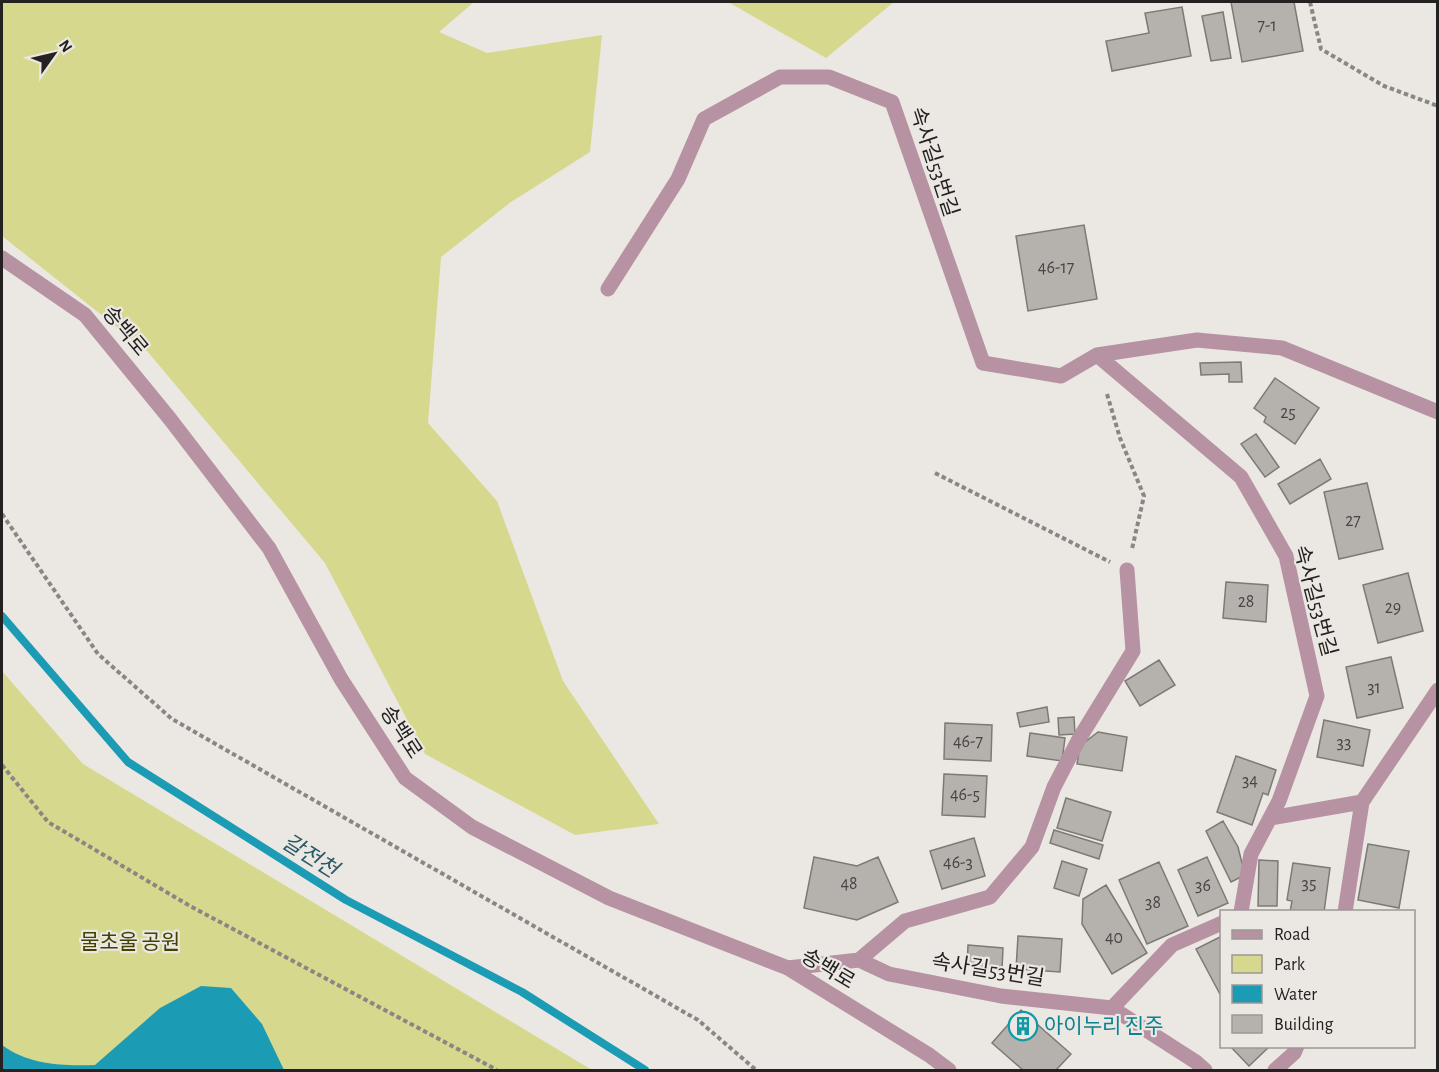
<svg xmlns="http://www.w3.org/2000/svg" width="1439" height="1072" viewBox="0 0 1439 1072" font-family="'Alegreya Sans','Noto Sans KR',sans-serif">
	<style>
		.green { fill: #d6d98d }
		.water { fill: #1b9bb4 }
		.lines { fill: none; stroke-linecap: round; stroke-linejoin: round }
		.stream { stroke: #1b9bb4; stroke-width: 8 }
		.building { fill: #b5b2ae; stroke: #7d7a76; stroke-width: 1.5 }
		.path { stroke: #898784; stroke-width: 4; stroke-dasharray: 4.5 3; stroke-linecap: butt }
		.lane { stroke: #b692a2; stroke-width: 15 }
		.street { stroke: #b692a2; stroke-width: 15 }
		.labels { text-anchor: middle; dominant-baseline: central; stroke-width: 4.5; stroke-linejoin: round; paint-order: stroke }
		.number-label { font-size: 18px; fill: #484644 }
		.street-label { font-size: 21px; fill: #232220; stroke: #ebe7e3 }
		.park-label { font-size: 21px; fill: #434300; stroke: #ebe7e3 }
		.culture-label { font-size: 21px; fill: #0d838f; stroke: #ebe7e3; text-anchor: start }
		.water-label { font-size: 22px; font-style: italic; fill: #2a5a65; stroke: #ebe7e3 }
	</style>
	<rect width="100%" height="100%" fill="#ebe7e3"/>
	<path class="green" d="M2,2h472l-35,30 48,21 115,-18 -12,117 -79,50 -70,55 -13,166 69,78 66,180 96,143 -84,11 -150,-81 -100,-191 -178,-212 -145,-115z
		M728,2h166l-68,56z
		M2,671l81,93 509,306h-590z"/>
	<path class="water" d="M201,986l30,2 31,36 22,46h-282v-25c27,20 60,21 93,20l65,-57z"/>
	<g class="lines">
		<path class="stream" d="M2,616l126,146 218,138 176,92 123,78"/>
	</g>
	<path class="building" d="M1231,2h63l9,49 -61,11z
		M1182,7l9,49 -79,15 -6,-30 43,-8 -4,-20z
		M1223,12l8,46 -20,3 -9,-45z
		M1084,225l13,74 -69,12 -12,-75z
		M1241,362l1,20h-13v-8l-28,1 -1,-12z
		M1275,378l44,30 -24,36 -31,-22 2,-5 -12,-9z
		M1256,434l23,33 -14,10 -24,-33z
		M1320,459l11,20 -41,25 -12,-20z
		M1367,483l16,66 -44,10 -15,-67z
		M1408,573l15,58 -45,12 -15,-58z
		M1226,582l42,3 -2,37 -43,-4z
		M1391,657l12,51 -46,10 -11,-51z
		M1159,660l16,25 -35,21 -15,-25z
		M1047,707l2,15 -29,5 -3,-14z
		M1074,717l1,17 -16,1 -1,-17z
		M1324,720l46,10 -7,36 -46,-9z
		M945,723l47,2 -1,36 -47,-2z
		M1098,732l29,5 -5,34 -45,-7 3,-18z
		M1030,733l35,5 -3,23 -35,-5z
		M1236,756l40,14 -8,25 -5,-2 -11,32 -35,-13z
		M944,774l43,2 -2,41 -43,-2z
		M1066,798l45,14 -9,29 -45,-13z
		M1223,821l15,26 7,28 -14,7 -25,-51z
		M1054,830l49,15 -4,14 -49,-16z
		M974,838l11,38 -43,13 -12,-38z
		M1368,844l41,7 -10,57 -41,-8z
		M814,857l43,9 21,-9 20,45 -41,18 -53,-12z
		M1207,857l21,46 -30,13 -20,-46z
		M1259,860l19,1 -1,45h-19z
		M1062,861l25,8 -8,27 -25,-8z
		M1159,862l29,64 -41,18 -28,-64z
		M1293,863l37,5 -6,44h-34l2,-11 -5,-1z
		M1106,885l41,68 -35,21 -30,-50 1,-25z
		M1018,936l44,3 -2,33 -44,-3z
		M1222,936v62l-26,-49z
		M968,945l35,3 -1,21 -35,-3z
		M1021,1010l50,44 -15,16h-33l-31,-27z
		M1230,1046h40l-21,20z"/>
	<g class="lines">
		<path class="path" d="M1310,2l11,47 63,37 54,20
			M1107,394l13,44 24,58 -12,53
			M935,473l175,89
			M2,514l96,140 74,65 526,301 58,50
			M2,765l46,57 142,84 307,164"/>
		<path class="lane" d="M608,289l70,-110 26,-60 76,-42h49l63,25 91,261 78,13 36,-21 100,-15 85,8 156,64
			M1097,355l144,122 45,79 31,140 -38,105 -28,53 -10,58
			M1270,818l92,-16 76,-112
			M1345,912l17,-110
			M859,960l46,-39 85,-24 42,-50 22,-60 25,-48 54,-88 -6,-81
			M788,968l71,-8 30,14 112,22 111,12 60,-63 50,-22
			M1275,1070l19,-17 3,-7"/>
		<path class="street" d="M2,258l83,57 85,104 99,129 72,131 64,99 67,49 137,71 179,70 141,87 20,15
			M1112,1008l84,54 9,8"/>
	</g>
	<defs>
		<g id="building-ring" transform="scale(1.5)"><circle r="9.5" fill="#ebe7e3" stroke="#0f9aa8" stroke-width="1.5"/><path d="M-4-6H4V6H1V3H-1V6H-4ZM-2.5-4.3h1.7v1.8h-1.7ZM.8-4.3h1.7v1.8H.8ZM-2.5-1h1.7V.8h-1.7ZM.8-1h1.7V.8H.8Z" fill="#0f9aa8"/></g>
	</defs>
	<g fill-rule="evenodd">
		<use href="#building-ring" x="1023" y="1026"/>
	</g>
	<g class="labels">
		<g class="number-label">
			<text x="1267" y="26">7-1</text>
			<text x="1056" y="268">46-17</text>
			<text x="1288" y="413">25</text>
			<text x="1353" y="521">27</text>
			<text x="1246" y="602">28</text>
			<text x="1393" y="608">29</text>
			<text x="1374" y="688">31</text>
			<text x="968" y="742">46-7</text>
			<text x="1344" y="743">33</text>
			<text x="1250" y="781">34</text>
			<text x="965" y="795">46-5</text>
			<text x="958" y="863">46-3</text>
			<text x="849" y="884">48</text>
			<text x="1309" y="884">35</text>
			<text x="1203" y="886">36</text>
			<text x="1153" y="903">38</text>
			<text x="1114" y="938">40</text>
		</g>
		<g class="street-label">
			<text transform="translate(934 162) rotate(72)">속사길53번길</text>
			<text transform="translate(125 331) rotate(50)">송백로</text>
			<text transform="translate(1315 601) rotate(75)">속사길53번길</text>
			<text transform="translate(401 732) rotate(57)">송백로</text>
			<text transform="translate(828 969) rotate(31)">송백로</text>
			<text transform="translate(988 970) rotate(9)">속사길53번길</text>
		</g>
		<g class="park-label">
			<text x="130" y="942">물초울 공원</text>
		</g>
		<g class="culture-label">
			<text x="1044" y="1026">아이누리 진주</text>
		</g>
		<g class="water-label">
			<text transform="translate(310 856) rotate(32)">갈전천</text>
		</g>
	</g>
	<rect width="1439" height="1072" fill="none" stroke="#232220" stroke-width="6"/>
	<rect x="1220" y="910" width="195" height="138" fill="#ebe7e3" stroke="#9b9895" stroke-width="1.5"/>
	<rect x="1232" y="930" width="30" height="9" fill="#b692a2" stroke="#9b9895" stroke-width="1.5"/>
	<text x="1274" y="940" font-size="18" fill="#232220">Road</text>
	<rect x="1232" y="955" width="30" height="18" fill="#d6d98d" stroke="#9b9895" stroke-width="1.5"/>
	<text x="1274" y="970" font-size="18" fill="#232220">Park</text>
	<rect x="1232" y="985" width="30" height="18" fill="#1b9bb4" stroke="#9b9895" stroke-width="1.5"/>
	<text x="1274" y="1000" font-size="18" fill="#232220">Water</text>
	<rect x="1232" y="1015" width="30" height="18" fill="#b5b2ae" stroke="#9b9895" stroke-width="1.5"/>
	<text x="1274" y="1030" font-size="18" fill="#232220">Building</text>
	<g transform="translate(54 54) rotate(56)" stroke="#ebe7e3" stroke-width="4.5" paint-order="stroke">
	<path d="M0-4.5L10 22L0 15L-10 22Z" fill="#232220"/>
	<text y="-9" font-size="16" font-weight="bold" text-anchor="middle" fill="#232220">N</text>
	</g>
</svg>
